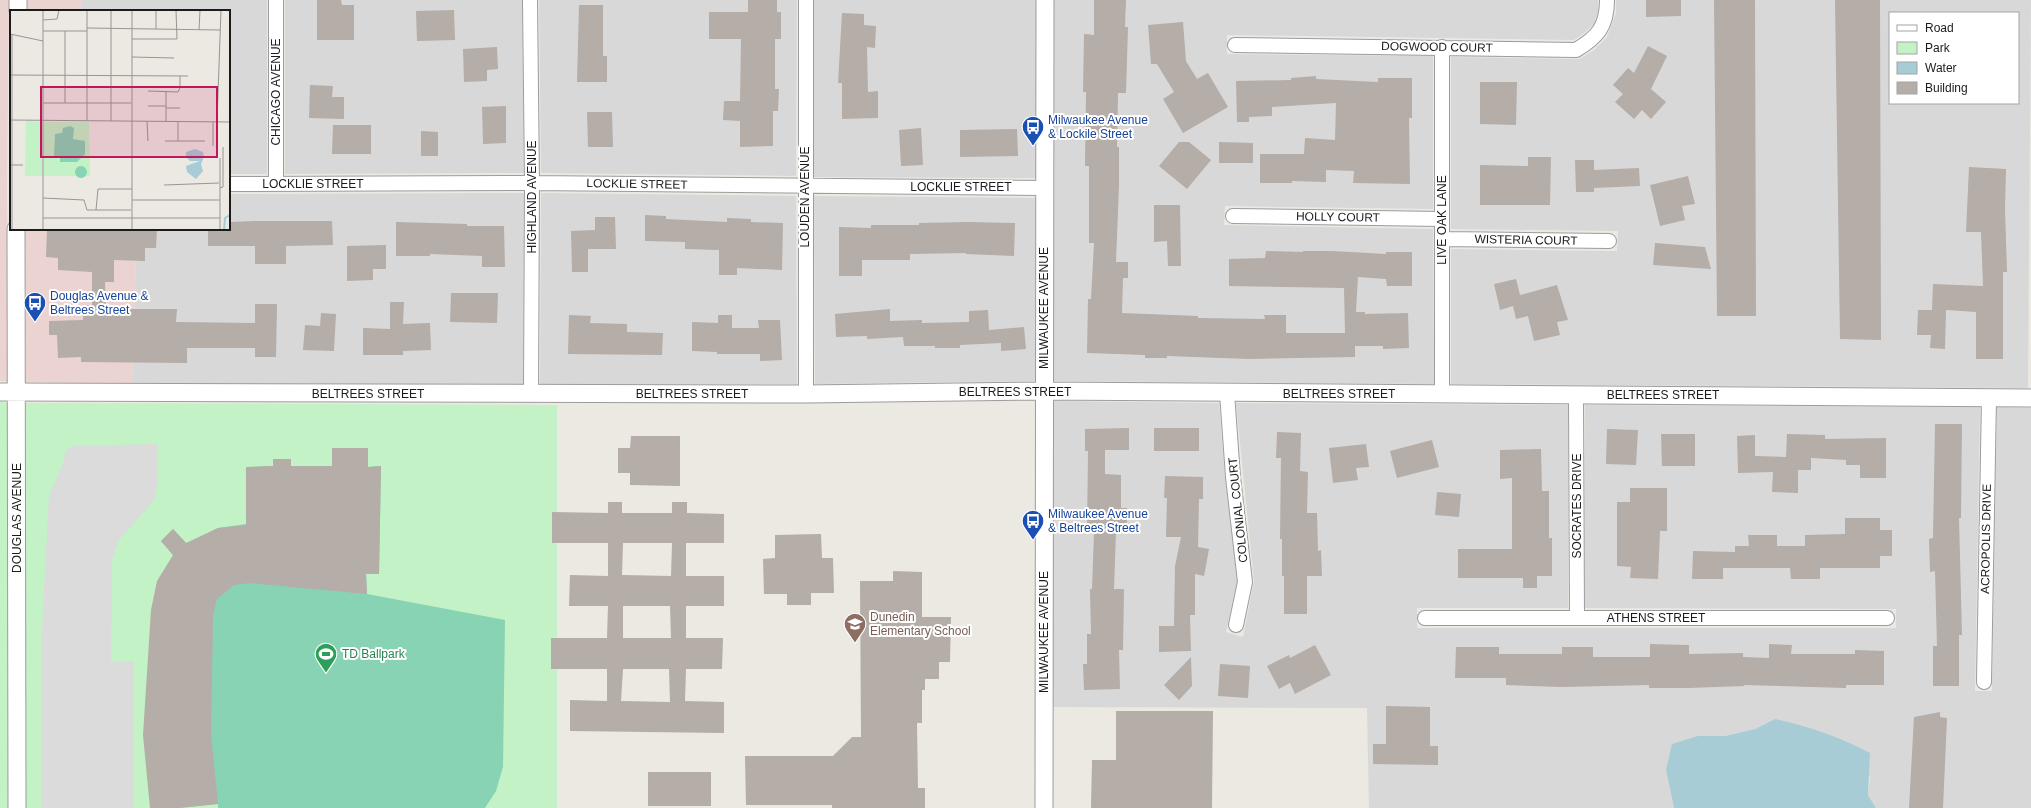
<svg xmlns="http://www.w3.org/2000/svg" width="2031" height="808" viewBox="0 0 2031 808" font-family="Helvetica,sans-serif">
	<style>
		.residential { fill: #d9d8d8; fill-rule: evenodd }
		.commercial { fill: #ebd3d2 }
		.park { fill: #c2f2c5 }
		.pitch { fill: #88d3b3 }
		.parking { fill: #dbdbdb }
		.water { fill: #a7ccd5 }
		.building { fill: #b4ada8; fill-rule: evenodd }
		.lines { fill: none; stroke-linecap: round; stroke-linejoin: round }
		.minor-casing { stroke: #9c9c9c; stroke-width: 16 }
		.tertiary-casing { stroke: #9c9c9c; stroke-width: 19 }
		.minor { stroke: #fff; stroke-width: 14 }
		.tertiary { stroke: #fff; stroke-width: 17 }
		.labels { text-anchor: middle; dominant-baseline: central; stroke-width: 4; stroke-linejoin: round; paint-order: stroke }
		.street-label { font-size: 12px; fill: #1b1b1b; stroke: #fff }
		.transit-label { font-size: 12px; fill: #164399; stroke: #fff; text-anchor: start }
		.education-label { font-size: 12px; fill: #785e54; stroke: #fff; text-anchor: start }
		.leisure-label { font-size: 12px; fill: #27864d; stroke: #fff; text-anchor: start }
		.inset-river { fill: none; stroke: #a7ccd5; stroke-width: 2 }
		.inset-road { fill: none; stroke: #989692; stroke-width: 1 }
		.view { fill: #c2185b; fill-opacity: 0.15; stroke: #c2185b; stroke-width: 2 }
		.inset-edge { fill: none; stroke: #1b1b1b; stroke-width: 2 }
	</style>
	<rect width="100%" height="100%" fill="#ece8e2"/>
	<path class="residential" d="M82,0h185v174h-38v-163h-147z
		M285,0h237l2,173 -239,1z
		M539,0h258l-1,176 -255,-3z
		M814,0h222v178l-222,-1z
		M1053,0h545v12l-4,12 -11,10 -9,6 -347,-5v19l206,2v153l-208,-3 -1,19 209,4 1,155 -381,-3z
		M1616,0h415l-3,388 -577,-4v-135l166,2 1,-20 -167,-2v-172l128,2 15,-9 13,-13 9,-24zM1890,13h128v90h-128z
		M524,193l-1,191h-391l5,-155h92v-35z
		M541,193l255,3 1,188h-257z
		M814,196l222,2v183l-221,3z
		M1053,401l166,2 6,76 12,102 -11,51 17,5 11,-56 -18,-178 332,2v203h-151v20h479v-19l-311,-1v-203l395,2 -5,284h17l5,-284 34,1v400h-155l-8,-13 2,-18 -95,-58 -20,10 -30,7h-27l-32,34 8,38h-305l-2,-100 -314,-1z"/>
	<path class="commercial" d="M0,0h9l-2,192 2,189h-9z
		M26,0h56v11h-56z
		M25,229h112l-5,155 -106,-2z"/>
	<path class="park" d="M0,402l9,1 -1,405h-8z
		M26,403l531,2v403h-531z"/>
	<path class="pitch" d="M332,448h36v19l13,-1 -2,108h-13l1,20 138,26 -2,147 -7,24 -11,17h-267v-4l-39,4h-29l23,-253 -12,-14 12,-12 14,15 31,-16 28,-4v-57l27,-1v-7h18v7h41z"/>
	<path class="parking" d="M157,444l1,35 -3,20 -36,41 -7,21 -1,100h23v147h-93v-161l8,-151 15,-35 1,-10 8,-5z"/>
	<path class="water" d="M1775,719c33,7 65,18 95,34l-2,42 8,13h-202l-8,-38 6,-26 26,-8h27l30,-7z"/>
	<path class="building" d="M317,0h24l1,5h12v35h-37z
		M748,0h29v12h4v27h-6v50h4l-1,22h-5v35l-33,1v-26l-17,-1 1,-19h16l1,-62h-32v-27h39z
		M1094,0h32l-1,27h3l-2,66h-8l-1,54h2v38l-3,77h12v16h-5l-1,35 76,3v2l67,1 -1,-4h22v18h59l-1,-45 -115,-2v-27l36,-1 1,-7 37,1v-1h29l54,3v-2h26v34h-25l-1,-7 -28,-2 -2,35h9v2l43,-1 1,35 -26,1v-3h-28v11l-106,2 -82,-3v2h-22v-3l-58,-2 1,-54h3l3,-56h-5v-77h-4l1,-74h-3l1,-58 10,1z
		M1646,0h35v16l-35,1z
		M1714,0h41l1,316h-39z
		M1835,0h45l1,340 -41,-1z
		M579,5h24v51h4v26h-30z
		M454,10l1,30 -38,1 -1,-30z
		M842,13l22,1v11l12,1 -1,22 -8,-1 1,45 10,-1v27l-36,1v-36h-4z
		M1183,22l3,39 11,18 11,-6 20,34 -45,26 -20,-34 11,-7 -17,-28h-6l-3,-39z
		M1648,46l19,10 -16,33 15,13 -15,17 -9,-9 -8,9 -19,-17 8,-8 -10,-9 15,-17 6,5z
		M497,47l1,22 -11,1v11l-23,1 -1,-33z
		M1316,76v3l62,3v-4h34v40h-3l1,66 -57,-1 1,-12 -28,-1v12l-34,-1v2h-32v-29h44l1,-16 30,2 1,-37 -64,4v9l-23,1v5h-12l-1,-41 55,-1v-2z
		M1480,82h37l-1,43 -36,-1z
		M310,85l23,1 -1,11h12v22l-35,-1z
		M506,106v37l-23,1 -1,-37z
		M587,112h25l1,35h-25z
		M333,125h38v29h-39z
		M921,128l2,37 -22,1 -2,-36z
		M1017,129l1,27 -58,1v-27z
		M421,131l17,1v24h-17z
		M1179,142h10l22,18 -24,29 -28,-23z
		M1219,142l34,1v20h-34z
		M1528,157h23l-1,48h-70v-40l48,1z
		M1575,160h19v10l45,-2 1,18 -46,2v4h-18z
		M1969,167l37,2 -1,40 2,63h-4v87h-27v-47l-30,-2 -1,39 -15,-1 1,-13h-14l1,-25h14l1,-26 50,2 -2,-54h-15z
		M1688,176l7,28 -13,2 3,14 -25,6 -10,-41z
		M1154,205h26l1,61h-13l-1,-25 -13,1z
		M645,215l21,1v3l61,3v-4l24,1v3l32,1 -1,47 -45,-2v7h-18v-25l-34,-1v-7l-40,-1z
		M595,217h20l1,32h-28v23h-16l-1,-41 24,-1z
		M255,221h77l1,24 -47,1v18h-31v-18h-47v-17h21v-7z
		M396,222l71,2v2h37l1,41h-23v-11l-52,-2v2h-34z
		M967,222l48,1 -1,33 -48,-2v-1l-56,1v6h-48v16h-23v-49l32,1v-3h48v-2z
		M47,229h110l-1,19h-11v13l-31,-1v22h-9l1,27h71l-1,13 79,1v-19h22l-1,53h-21v-9h-68v15l-106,-1v-5l-23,1 -1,-23h-8v-14l34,-1v-15h9v-33l-34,-2v-12l-12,-1z
		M1655,243l50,4 6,22 -58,-4z
		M386,245v24h-13v11l-26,1v-35z
		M1516,279l4,16 37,-10 11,35 -11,2 3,13 -26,6 -6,-25 -12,3 -3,-13 -13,4 -6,-26z
		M451,293h47l-1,30 -47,-1z
		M390,302h14l-1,22 27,-1 1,27 -28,1v4h-40v-27l27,1z
		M890,309v12l32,-1v3l47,-1v-11l19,-1 1,20 35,-3 2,22 -25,2v-8l-41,2v3h-25v-2h-31l-1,-9 -36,2v-3l-31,1 -1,-23z
		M321,313l15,1 -2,37 -31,-1 2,-25 15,1z
		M569,315l22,1 -1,7 37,1v8l36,1 -1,22 -94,-1z
		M718,315h14v13h27l-1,-8h22l2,40 -22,1v-7h-43v-2l-25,-1v-29l26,1z
		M1935,424h27l-1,94h-2l3,117h-3v51h-26v-40h4l-2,-75 -5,1 -1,-33 4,-1z
		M1129,428v22h-24v24l16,1v33h6v24h-11l-2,57h10l-1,61h-4l1,39 -36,1 -1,-26h4v-30h4l-1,-45h2l2,-57h-7l1,-81h-3v-22z
		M1154,428h45v23h-45z
		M1607,429l31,1 -2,35 -30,-1z
		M1277,432l24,1 -1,38 8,1 -1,41h10l1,38 3,-1 1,26h-15v38h-23v-38h-2v-37h-2l1,-81h-5z
		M1661,434h34v32h-33z
		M1787,434l38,1v4l61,-1v40h-26v-13h-14v-5l-35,-2v12h-13v23l-26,-1 1,-20 -35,1 -1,-37 18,-1v21l31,1z
		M631,436h49v50l-50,-1v-12h-12v-25h12z
		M1432,440l7,27 -42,11 -7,-27z
		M1366,444l3,23 -13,1 2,12 -25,3 -4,-35z
		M332,448h36v19l13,-1 -2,108h-13l1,20 -117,-11 -16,2 -17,14 -4,16 -2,119 7,70 -39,4h-29l-7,-73 8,-125 6,-29 16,-26 -12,-14 12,-12 13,14 32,-15 28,-3v-58l27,-1v-7h18v7h41z
		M1541,449l1,42h7v47h3v38h-15v12h-14v-10h-65v-29h54v-71l-12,1v-29z
		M1165,476l38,1v22h-4l-1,48 11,2 -5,27 -9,-2v41h-5l1,36 -32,1v-26h15l1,-60 6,-29h-15l1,-39h-3z
		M1630,488h37v43h-7l-2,48 -28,-1 1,-11 -14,-1v-64h13z
		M1437,492l24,2 -2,23 -24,-2z
		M608,502h14v11h50v-11h15v11l37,1v29h-38v33h38v30h-38v32h37l-1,31h-36l-1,32 39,1v31l-154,-2v-31l37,1v-32h-56v-31h56l1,-32h-39l1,-31 38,1v-33h-56v-31l56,1zM623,543h49l-1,33 -49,-1zM623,606h47l1,32h-48zM623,669h46l1,33 -49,-1z
		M1845,518h35v12h12v26h-12v12h-60v11h-29l-1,-11h-67v11h-31l1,-28 42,1v-6h14l-1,-11h29v11h28v-11l40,-1z
		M821,534l1,24h11l1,35h-23v12h-24v-11h-23l-1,-35 12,-1v-23z
		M893,571l29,1v45h29l-1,45h-11v17h-14v11h-3v33h-5l1,65h7v20h-93v-3h-86l-1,-49h88l19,-19h9l-1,-156h33z
		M1650,644l39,1v9l54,-1v4l26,1v-14l23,1 -1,9h64v-4l29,1v34h-38v3l-102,-3v1l-55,2h-40v-3l-88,2 -55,-2v-7h-51l1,-31h43v7h63v-7h31v10h57z
		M1315,645l16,30 -36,19 -5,-11 -11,6 -12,-23 22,-11 1,3z
		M1191,657l1,29 -13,14 -15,-15z
		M1220,664l30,2 -2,32 -30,-2z
		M1386,706l44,1v39h8v19l-65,-1v-20h13z
		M1116,711h97l-1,97h-121l1,-48h24z
		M1940,712v5l7,1 -4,90h-34l5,-91z
		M648,772h63v34h-63z"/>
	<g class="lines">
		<g class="minor-casing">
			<path id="minor" d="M530,0l2,183 -1,211
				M806,0v394
				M1235,45l341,5c22,-13 31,-24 31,-50
				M1442,47v347
				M229,184l303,-1 512,5
				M276,184v-184
				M1233,216l209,3
				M1442,239l167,2
				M1227,393l6,84 12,105 -9,43
				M1576,395l1,223
				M1425,618h462
				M1984,682l5,-285"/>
		</g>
		<g class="tertiary-casing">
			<path id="tertiary" d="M18,11v-11
				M16,229l1,579
				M0,392l806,2 238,-3 987,7
				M1044,808l1,-808"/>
		</g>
		<use href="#minor" class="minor"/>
		<use href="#tertiary" class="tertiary"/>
	</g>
	<defs>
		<g id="bus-pin" transform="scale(1.15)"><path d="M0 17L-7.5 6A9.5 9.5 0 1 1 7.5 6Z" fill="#1a4fb4" stroke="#fff"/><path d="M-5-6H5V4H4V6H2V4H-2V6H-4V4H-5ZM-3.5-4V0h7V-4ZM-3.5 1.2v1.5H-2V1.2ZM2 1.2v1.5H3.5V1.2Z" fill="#fff"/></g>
		<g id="school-pin" transform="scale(1.15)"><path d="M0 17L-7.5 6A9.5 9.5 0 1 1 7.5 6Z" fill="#8d6e63" stroke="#fff"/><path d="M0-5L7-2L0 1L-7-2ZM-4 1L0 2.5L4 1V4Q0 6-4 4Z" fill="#fff"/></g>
		<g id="stadium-pin" transform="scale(1.15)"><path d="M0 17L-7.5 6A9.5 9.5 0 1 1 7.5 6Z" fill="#2e9e5b" stroke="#fff"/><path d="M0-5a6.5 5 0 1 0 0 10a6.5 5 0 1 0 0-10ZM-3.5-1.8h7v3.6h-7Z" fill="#fff"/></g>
	</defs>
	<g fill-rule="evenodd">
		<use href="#bus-pin" x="1033" y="127"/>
		<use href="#bus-pin" x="35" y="303"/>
		<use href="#bus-pin" x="1033" y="521"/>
		<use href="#school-pin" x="855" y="624"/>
		<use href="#stadium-pin" x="326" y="654"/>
	</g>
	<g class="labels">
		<g class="street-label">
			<text transform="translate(1437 47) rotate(1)">DOGWOOD COURT</text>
			<text transform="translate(276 92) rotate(-90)">CHICAGO AVENUE</text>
			<text x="313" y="184">LOCKLIE STREET</text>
			<text transform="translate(637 184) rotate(1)">LOCKLIE STREET</text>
			<text x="961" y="187">LOCKLIE STREET</text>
			<text transform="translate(532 197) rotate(-90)">HIGHLAND AVENUE</text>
			<text transform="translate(805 197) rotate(-90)">LOUDEN AVENUE</text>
			<text transform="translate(1338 217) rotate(1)">HOLLY COURT</text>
			<text transform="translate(1442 220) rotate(-90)">LIVE OAK LANE</text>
			<text transform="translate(1526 240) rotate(1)">WISTERIA COURT</text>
			<text transform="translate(1044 308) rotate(-90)">MILWAUKEE AVENUE</text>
			<text x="1015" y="392">BELTREES STREET</text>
			<text x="368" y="394">BELTREES STREET</text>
			<text x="692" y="394">BELTREES STREET</text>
			<text x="1339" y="394">BELTREES STREET</text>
			<text x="1663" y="395">BELTREES STREET</text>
			<text transform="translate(1577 506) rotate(-90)">SOCRATES DRIVE</text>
			<text transform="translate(1238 510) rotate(-96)">COLONIAL COURT</text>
			<text transform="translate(17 518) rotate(-90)">DOUGLAS AVENUE</text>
			<text transform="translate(1986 539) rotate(-89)">ACROPOLIS DRIVE</text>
			<text x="1656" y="618">ATHENS STREET</text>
			<text transform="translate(1044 632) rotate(-90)">MILWAUKEE AVENUE</text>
		</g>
		<g class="transit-label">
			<text x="1048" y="120">Milwaukee Avenue<tspan x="1048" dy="14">&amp; Lockile Street</tspan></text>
			<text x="50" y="296">Douglas Avenue &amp;<tspan x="50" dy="14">Beltrees Street</tspan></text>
			<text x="1048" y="514">Milwaukee Avenue<tspan x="1048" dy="14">&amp; Beltrees Street</tspan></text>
		</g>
		<g class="education-label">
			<text x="870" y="617">Dunedin<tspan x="870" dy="14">Elementary School</tspan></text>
		</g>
		<g class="leisure-label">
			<text x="342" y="654">TD Ballpark</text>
		</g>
	</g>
	<g transform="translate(10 10)">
		<rect width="220" height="220" fill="#ece8e2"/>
		<path d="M16,111l16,1v54h-17zM34,112h45l1,54h-46z" fill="#c2f2c5"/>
		<path d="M60,116l4,2 -1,11 12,2v13l-8,8h-17v-5h-6l1,-23 7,-1 1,-5zM65 162a6 6 0 1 1 12 0a6 6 0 1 1-12 0Z" fill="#88d3b3"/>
		<path d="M185,139l8,3 1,5 -3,7 2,7 -7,8 -9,-7 -1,-6 14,-5h-10l-4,-4v-5z" fill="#a7ccd5"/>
		<path class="inset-river" d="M214,220l1,-12 5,-3"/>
		<path class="inset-road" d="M33,0v220M146,0v19M33,10l14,-1 2,-9M77,18l133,2M189,20l1,-20M33,21h44M55,21v72M0,24l33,7M122,29h45l-1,-29M122,47l42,1M0,65l178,1M138,81l30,1 2,-4v-12M156,81v30M33,93h88M138,96h18M156,98h14M0,110l220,2M77,111v-111M101,111v-111M137,111l1,20M168,112v19M207,112l4,-112M155,131h40M203,136v-24M210,148v72M0,155h13M154,175l55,-2M210,178l3,-1v-40M33,188l41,2 3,10h44M122,190h88M86,200l2,-21h34M33,208h177M2,220v-196M122,220v-220"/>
		<path class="view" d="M31,77h176v70h-176z"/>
		<rect width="220" height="220" class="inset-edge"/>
	</g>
	<rect x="1889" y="12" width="130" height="92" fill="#ffffff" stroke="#a4a4a4"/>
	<rect x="1897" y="25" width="20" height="6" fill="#ffffff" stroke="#a4a4a4"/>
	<text x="1925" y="32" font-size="12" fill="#1b1b1b">Road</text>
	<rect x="1897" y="42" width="20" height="12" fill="#c2f2c5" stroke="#a4a4a4"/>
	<text x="1925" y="52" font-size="12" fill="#1b1b1b">Park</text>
	<rect x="1897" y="62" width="20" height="12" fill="#a7ccd5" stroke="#a4a4a4"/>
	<text x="1925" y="72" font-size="12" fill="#1b1b1b">Water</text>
	<rect x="1897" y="82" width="20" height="12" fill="#b4ada8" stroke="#a4a4a4"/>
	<text x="1925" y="92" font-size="12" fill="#1b1b1b">Building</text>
</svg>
